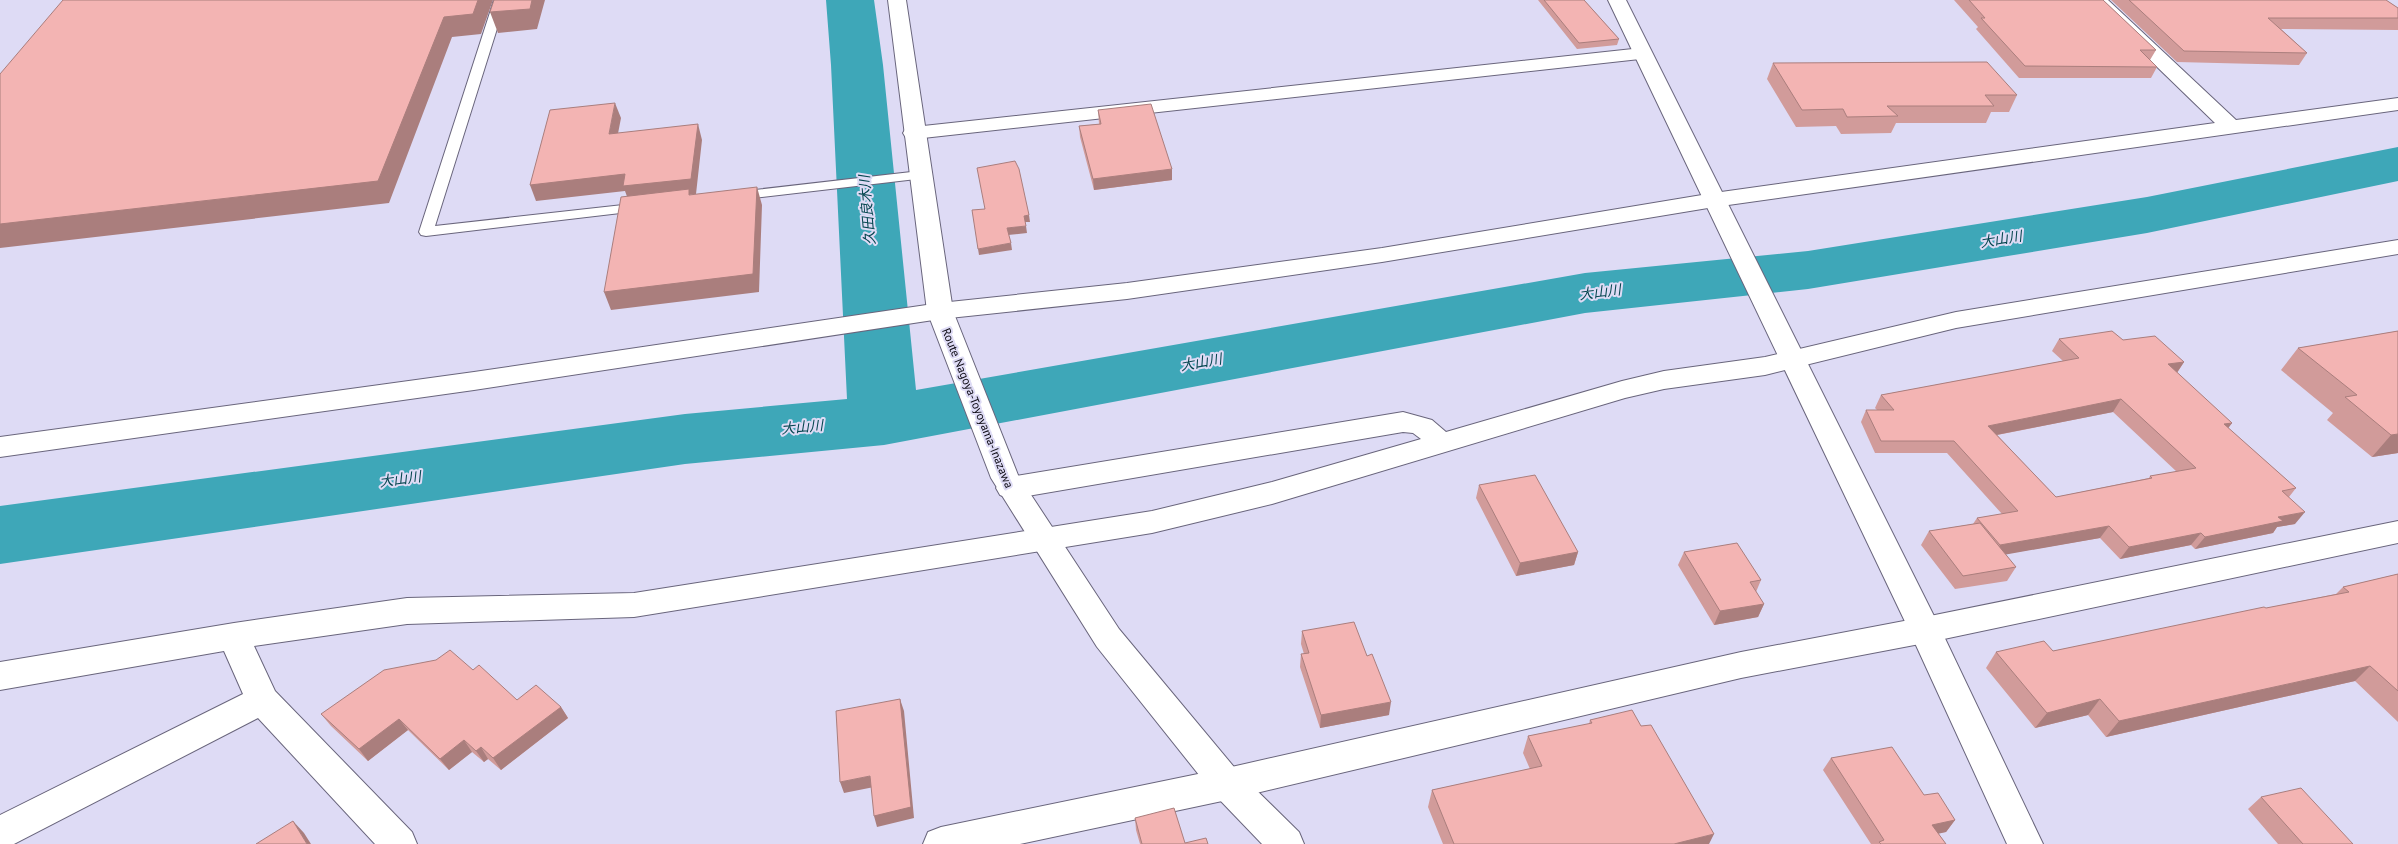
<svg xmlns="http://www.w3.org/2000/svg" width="2398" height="844" viewBox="0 0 2398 844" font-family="'PT Sans','Noto Sans JP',sans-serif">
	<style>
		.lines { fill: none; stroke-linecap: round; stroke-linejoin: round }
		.river { fill: #3ea7b8; fill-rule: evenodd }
		.lane-casing { stroke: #69657c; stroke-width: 2 }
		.street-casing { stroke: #69657c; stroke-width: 2 }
		.secondary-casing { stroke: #69657c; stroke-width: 2 }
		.lane { fill: #fff; fill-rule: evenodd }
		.street { fill: #fff; fill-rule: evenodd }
		.secondary { fill: #fff; fill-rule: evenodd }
		.wall { fill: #d19b9a; fill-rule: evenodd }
		.shaded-wall { fill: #aa7e7d }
		.building { fill: #f3b4b3; stroke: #aa7e7d; fill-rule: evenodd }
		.labels { text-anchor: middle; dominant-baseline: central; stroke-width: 4; stroke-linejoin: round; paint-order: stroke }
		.street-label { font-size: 12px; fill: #0e0c15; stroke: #dedbf5 }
		.water-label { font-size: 14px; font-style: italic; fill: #05464f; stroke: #dedbf5 }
	</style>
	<rect width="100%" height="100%" fill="#dedbf5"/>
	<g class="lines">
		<path class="river" d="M826,0h48l9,65 33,325 669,-117 223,-22 339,-54 251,-50v34l-251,52 -339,56 -223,24 -701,132 -199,19 -685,100v-58l685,-92 162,-15 -16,-334z"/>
		<g class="lane-casing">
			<path id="lane" d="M494,0h12l-71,226 206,-23 5,1 2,3 -2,3 -220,26 -5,-1 -2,-3z
				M920,171l5,1 2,3 -2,3 -188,22 -7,-4 7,-4z"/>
		</g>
		<g class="street-casing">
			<path id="street" d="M2088,0h20l128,120 162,-22v12l-684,97 -332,55 -255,37 -187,20 -466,71 -474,67v-20l474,-65 466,-69 187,-20 255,-35 332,-55 501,-70z
				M1642,48l7,2 3,4 -3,4 -735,81 -8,-1 -3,-5 3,-5 8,-1z
				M2398,240v14l-442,74 -191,47 -101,14 -39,9 -353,106 -120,29 -518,84 -227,7 -153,22 21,45 137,141 5,12h-42l-117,-126 -244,126h-14v-29l243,-121 -19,-43 -224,39v-28l234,-39 173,-25 227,-5 518,-82 120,-29 149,-43 -8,-6 -10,-1 -393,67 -10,-4 -4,-7 4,-7 10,-4 393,-65 29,8 14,12 176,-51 42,-10 101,-14 191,-45z
				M2398,521v22l-473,100 -184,35 -514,122 -207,44h-97l5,-12 13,-5 286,-59 514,-116 184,-35z"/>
		</g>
		<g class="secondary-casing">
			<path id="secondary" d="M888,0h18l47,311 65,164 101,154 120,144 60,59 5,12h-42l-47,-49 -118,-148 -106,-169 -64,-167z
				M1608,0h18l315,630 102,214h-36l-98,-214z"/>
		</g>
		<use href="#lane" class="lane"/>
		<use href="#street" class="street"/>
		<use href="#secondary" class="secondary"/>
	</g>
	<path class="wall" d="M1538,0h46l35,39 -2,6 -40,4z
		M1954,0h149l53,50 -6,10 7,7 -6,11h-132l-43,-49 2,-2z
		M2111,0h275l12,8v22l-117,-1 26,24 -8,12 -122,-3z
		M1773,63l244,32 -8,17h-18l-5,11h-90l-5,10 -50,1 -5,-8 -40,1 -29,-48z
		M1098,110l74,59v11l-78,10 -14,-53 -1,-11 20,-2z
		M2398,331v122l-26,4 -45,-37 6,-7 -52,-43 17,-22z
		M2059,339l64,1 61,22 -7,11 55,50 -4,5 68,60 -7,9 6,27 -18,3 -4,6 -78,16 -4,-4 -71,14 -20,-21 -95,16 11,13 -9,14 -52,8 -34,-44 8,-14 44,-7 4,-6 25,-4 -55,-61h-72l-14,-31 5,-12h11l-2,-2 6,-13 182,-34 -11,-10zM2113,412l64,60 -27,4 -1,2 -93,19 -59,-62z
		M1479,485l99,67 -4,13 -58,11 -40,-78z
		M1684,552l77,28 -5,12 8,12 -6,13 -44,8 -36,-60z
		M2398,574v148l-43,-41 -249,56 -18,-22 -53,13 -49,-60 10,-16 57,-1 283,-57 7,-7z
		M1302,631l87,84 -69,13 -20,-61 1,-13h3l-3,-10z
		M473,670l44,30 44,7 7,11 -67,52 -13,-11 -4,3 -12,-10 -23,18 -41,-40 -40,31 -37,-35 -10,-12z
		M1590,720l119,124h-266l-15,-37 4,-17 98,-21 -7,-16 5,-17 61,-12z
		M1831,758l93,37 31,25 -9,12 -8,1 8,11h-75l-48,-74z
		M2261,797l92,47h-75l-30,-35z
		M1135,818l50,25 23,1h-68l-4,-14z"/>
	<path class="shaded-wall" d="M478,0h15l-12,34 -29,3 -63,166 -389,45v-24z
		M532,0h13l-8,29 -39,4 -8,-21z
		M615,103l6,15 -6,31 -6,-15z
		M698,124l4,16 -6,54 -67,8 -4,-11 -89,10 -6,-16z
		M1172,169v11l-78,10 -1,-11z
		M757,187l5,18 -3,87 -148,18 -7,-18z
		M1029,215l1,7h-6v-6z
		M1026,226l1,7 -19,2 -1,-7z
		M1011,243l1,7 -33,5 -1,-6z
		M2184,362l-8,12 -8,-10z
		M2121,399l-8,13 -132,26 7,-12z
		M2232,423l-9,12 1,-11z
		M2398,434v19l-26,4 19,-22z
		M2305,512l-10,12 -18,3 -4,6 -78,16 10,-12 73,-20z
		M2109,526l-9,12 -108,19 8,-12z
		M2201,533l-10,12 -71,14 9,-12z
		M1578,552l-4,13 -58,11 4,-13z
		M1764,604l-6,13 -44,8 6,-14z
		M2370,666l-15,15 -249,56 13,-16z
		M900,699l4,12 10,107 -37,9 -3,-11z
		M2100,699l-12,16 -53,13 12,-15z
		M1391,702l-2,13 -69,13 1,-13z
		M561,707l7,11 -67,52 -8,-12z
		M399,719l9,11 -40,31 -9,-12z
		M464,740l8,12 -23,18 -9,-11z
		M481,747l7,12 -4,3 -8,-11z
		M870,776l4,11 -30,6 -4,-11z
		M1955,820l-9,12 -22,5 8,-12z
		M293,821l11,12 7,11h-4z
		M1714,834l-5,10h-35z"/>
	<path class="building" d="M63,0h415l-5,14 -29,3 -66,164 -378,43v-150z
		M494,0h38l-2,9 -40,3z
		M1544,0h40l35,39 -40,4z
		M1969,0h134l53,50h-16l17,17 -132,-1 -44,-48h4z
		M2129,0h257l12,8v10h-130l39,35 -123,-2z
		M1987,62l30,33h-32l9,11h-107l11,10 -51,1 -4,-8 -41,1 -29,-47z
		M615,103l-6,31 89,-10 -7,55 -68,7 2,-12 -95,11 20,-75z
		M1151,104l21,65 -79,10 -14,-53 22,-2 -3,-14z
		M1015,161l4,8 10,46 -5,1 2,10 -19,2 4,15 -33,6 -6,-39 13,-1 -8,-41z
		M757,187l-4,87 -149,18 17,-95 68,-8v6z
		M2112,331l11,9 32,-4 29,26 -16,2 64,59 -8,1 72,64 -14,3 23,21 -27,5 5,4 -78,16 -4,-4 -72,14 -20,-21 -109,19 -23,-27 41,-7 -64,-70h-73l-15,-31h28l-13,-15 198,-37 -20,-19zM2121,399l75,69 -46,8 2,2 -96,19 -68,-71z
		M2398,331v103l-7,1 -46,-38 12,-2 -59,-47z
		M1535,475l43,77 -58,11 -41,-78z
		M1980,523l36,44 -53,9 -34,-45z
		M1737,543l24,37 -11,2 14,22 -44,7 -36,-59z
		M2398,574v117l-28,-25 -251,55 -19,-22 -53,14 -51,-61 48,-11 9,10 211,-44 2,1 83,-16 -6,-5z
		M1354,622l13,34 5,-2 19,48 -70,13 -20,-61 8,-1 -7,-22z
		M450,650l23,20 6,-5 38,35 19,-15 25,22 -68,51 -12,-11 -5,4 -12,-11 -24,19 -41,-40 -40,30 -38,-35 63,-44 52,-10z
		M900,699l11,108 -37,9 -4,-40 -30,6 -4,-71z
		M1632,710l9,16 10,-1 63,109 -40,10h-220l-22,-54 110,-24 -14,-30 64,-13 -2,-3z
		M1892,747l32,48 14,-2 17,27 -23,5 14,19h-65l-2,-2 5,-2 -53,-82z
		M2301,788l52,56h-50l-42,-47z
		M1174,808l11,35 21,-5 2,6h-66l-7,-26z
		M293,821l14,23h-51z"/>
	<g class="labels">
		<g class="street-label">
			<text transform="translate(978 408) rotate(68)">Route Nagoya-Toyoyama-Inazawa</text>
		</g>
		<g class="water-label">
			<text transform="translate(867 210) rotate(-95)">久田良木川</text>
			<text transform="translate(2001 239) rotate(-9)">大山川</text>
			<text transform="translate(1600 292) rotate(-7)">大山川</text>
			<text transform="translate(1201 362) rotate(-10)">大山川</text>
			<text transform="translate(802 427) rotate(-5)">大山川</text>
			<text transform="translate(400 479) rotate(-8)">大山川</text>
		</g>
	</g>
</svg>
